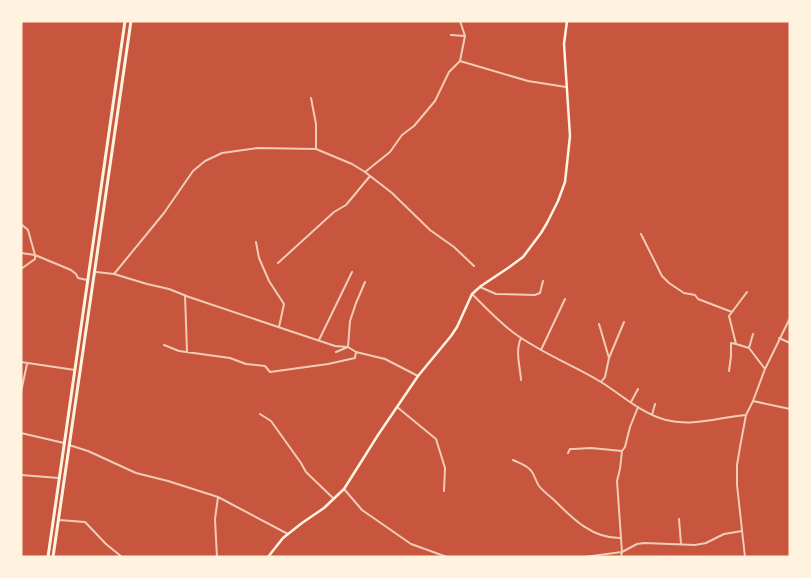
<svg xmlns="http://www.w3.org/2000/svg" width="811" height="578" viewBox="0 0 811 578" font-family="Quicksand,sans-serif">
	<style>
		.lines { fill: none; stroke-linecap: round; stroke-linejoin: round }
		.minor { stroke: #f1ccb7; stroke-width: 2 }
		.secondary { stroke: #fff3e0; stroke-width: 2.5 }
		.trunk { stroke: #fff3e0; stroke-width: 3 }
	</style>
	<rect width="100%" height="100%" fill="#c8553d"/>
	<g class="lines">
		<path class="minor" d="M451,35l14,1
			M460,61l68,20 38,6
			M311,98l5,26v25
			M365,172l25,-20 12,-17 12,-9 21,-25 14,-29 11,-11 5,-25 -5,-15
			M21,224l7,6 7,25v4l-14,10
			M641,234l21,42 7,7 15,10 11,2 3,4 34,13
			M256,242l3,16 10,23 15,23 -5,23
			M21,253l14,2 36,15 5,4 2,4 9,2
			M278,263l56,-51 12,-7 24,-29
			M96,272l18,2 33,10 22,5 20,8 104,35 42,14 13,1 8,5 29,7 33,17
			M114,274l50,-61 29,-42 12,-10 17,-8 35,-5 59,1 36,15 13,8 27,21 38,37 24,17 20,19
			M480,287l16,7 39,1 5,-2 3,-12
			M747,292l-18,24 7,28 13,4
			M472,294c14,14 27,28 42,39 27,20 59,32 87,49 21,13 41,32 65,38 26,7 54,-3 80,-5
			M185,295l2,57
			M599,324l10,34
			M753,334l-4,14 16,21
			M779,338l11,5
			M319,340l33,-68
			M164,345l15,6 51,7 16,6 19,2 5,6 58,-8 27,-6 1,-6
			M541,350l24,-51
			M336,352l12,-5 2,-26 6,-18 9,-21
			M21,362l54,8
			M729,371l2,-15v-13l5,1
			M521,380c-1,-14 -6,-29 0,-42
			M601,382l4,-5 4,-19 15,-36
			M21,392l6,-28
			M753,401l37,8
			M631,402l7,-13
			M397,407l39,32 9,29 -1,23
			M260,414l11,7 30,42 5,9 28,27
			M652,415l3,-11
			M21,433l43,10
			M69,445l19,6 48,22 32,8 50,16 70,37
			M568,453l2,-4h3l18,-1 31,3 3,-4 5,-20 8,-20
			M513,460c6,3 15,5 19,12 3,4 4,10 7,14 4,5 9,9 14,13 19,19 39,40 68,39
			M21,475l38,3
			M344,489l18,21 49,34 36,13
			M679,519l2,25
			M59,520l26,2 21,22 16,13
			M217,557l-2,-38 3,-22
			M584,557l38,-5 15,-8 7,-1 51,2 11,-2 18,-9 18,-3
			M621,557l1,-5 -5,-71 3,-12 2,-18
			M745,557l-8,-72v-20l3,-18 6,-32 7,-14 12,-32 25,-51"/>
		<path class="secondary" d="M268,557l15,-19 19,-15 22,-15 20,-19 34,-54 40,-59 33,-40 6,-9 15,-33 9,-8 27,-18 15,-11 18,-24 6,-10 11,-22 7,-19 5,-46 -6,-92 3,-23"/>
		<path class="trunk" d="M48,557l77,-536
			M53,557l78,-536"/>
	</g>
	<rect width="811" height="578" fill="none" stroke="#fff3e0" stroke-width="45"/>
</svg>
